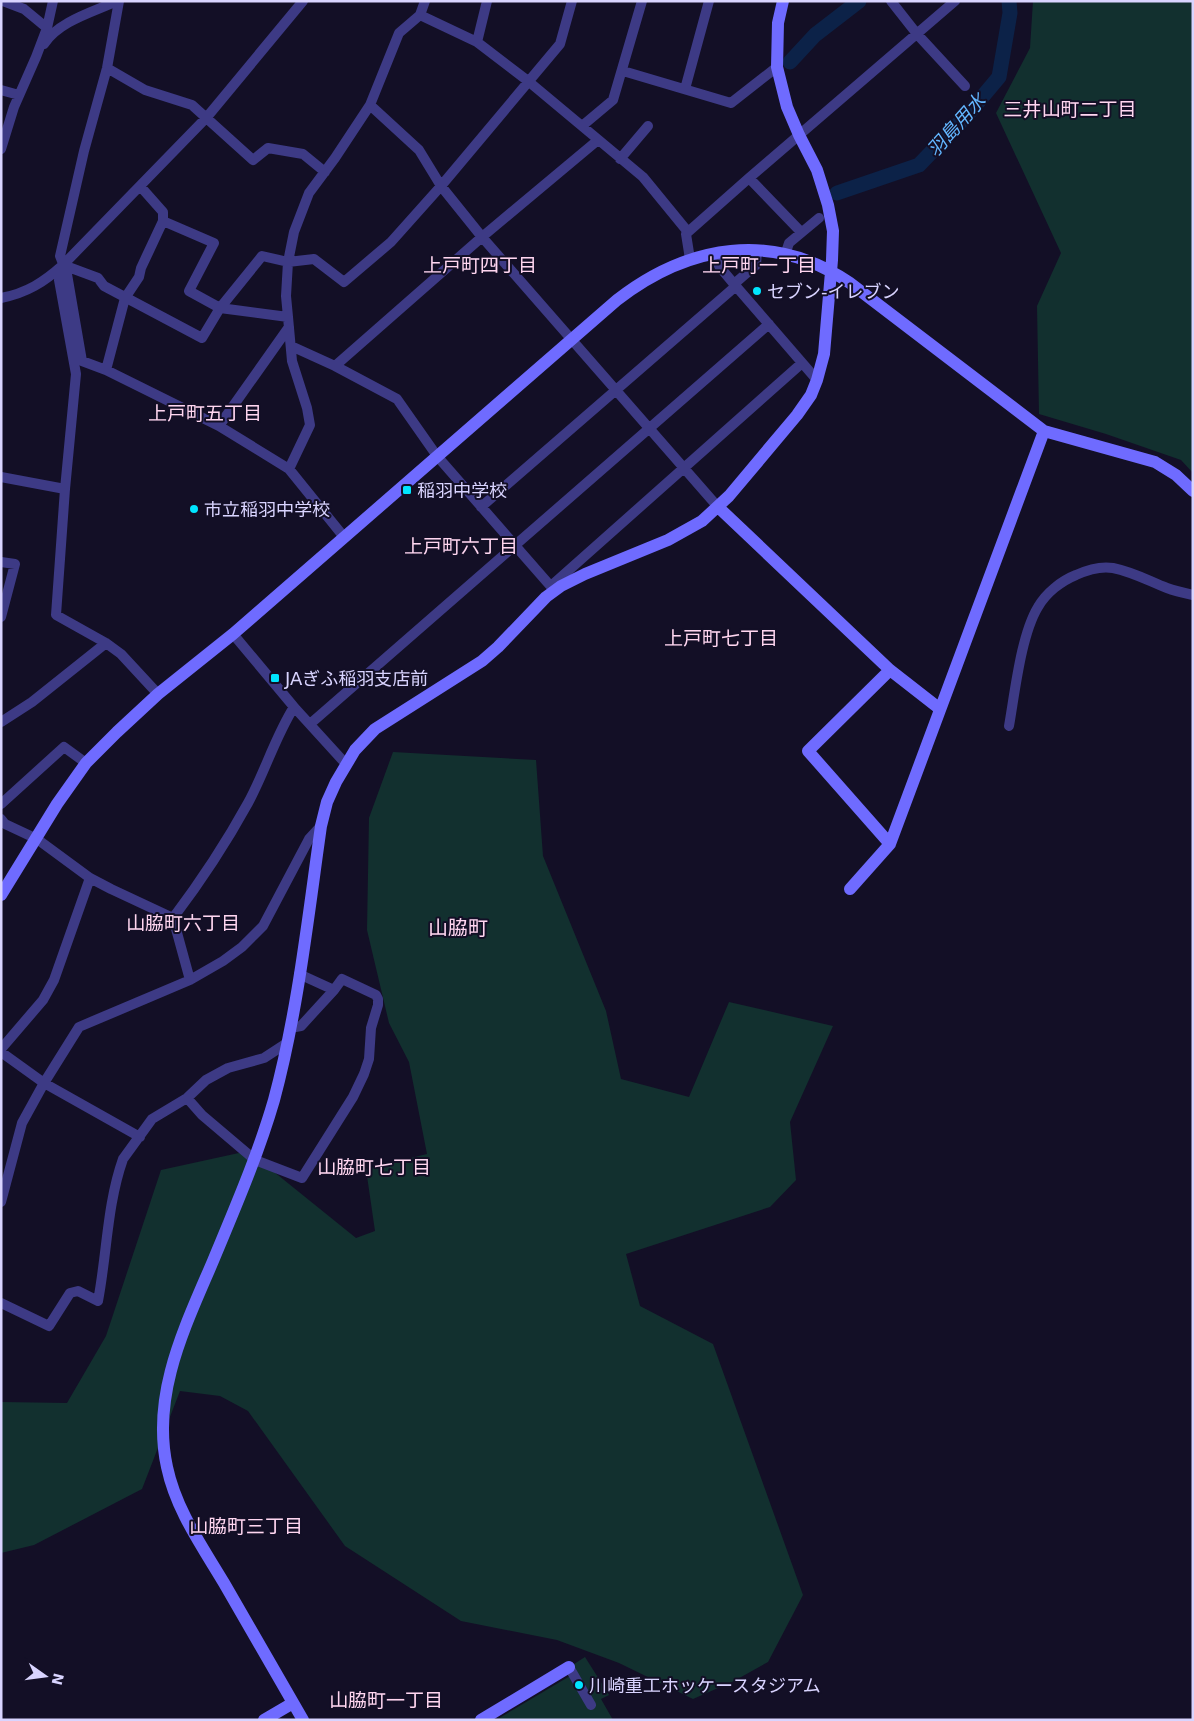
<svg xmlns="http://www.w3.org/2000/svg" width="1194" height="1721" viewBox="0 0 1194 1721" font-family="'DejaVu Sans','Noto Sans JP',sans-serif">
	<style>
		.green { fill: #12302f }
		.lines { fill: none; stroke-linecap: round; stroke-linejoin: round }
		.river { stroke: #0c2248; stroke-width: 15 }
		.street { stroke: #3d3a85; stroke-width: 10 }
		.secondary { stroke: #6f6bff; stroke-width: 12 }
		.poi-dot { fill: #00e5ff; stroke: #130f26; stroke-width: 2 }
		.labels { text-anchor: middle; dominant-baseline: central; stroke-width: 4; stroke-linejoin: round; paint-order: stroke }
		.poi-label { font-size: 18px; fill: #d9d4ff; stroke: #130f26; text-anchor: start }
		.neighbourhood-label { font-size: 19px; fill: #ffd6f0; stroke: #130f26 }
		.water-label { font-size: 19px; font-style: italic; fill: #62b6ff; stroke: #130f26 }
		.quarter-label { font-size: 20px; fill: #ffd6f0; stroke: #130f26 }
	</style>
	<rect width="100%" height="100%" fill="#130f26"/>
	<path class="green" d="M1033,1h160v472l-12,-13 -75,-26 -67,-20 -2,-108 24,-53 -65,-140 34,-65z
		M393,752l143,8 7,96 63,155 15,68 68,18 40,-95 104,24 -43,96 6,58 -26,27 -144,47 14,52 73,38 90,251 -35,67 -34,19 -41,18 -74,-36 -62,-23 -96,-19 -116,-75 -97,-135 -28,-15 -40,-5 -38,98 -108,56 -33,8v-151l66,1 39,-67 55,-166 87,-19 108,87 19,-7 -9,-62 61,-15 -18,-92 -20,-39 -22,-93 2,-112z
		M585,1657l24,38 -8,4 12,21h-117l79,-47 -4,-7z"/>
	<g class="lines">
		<path class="river" d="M790,62l25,-27 44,-34
			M837,193l82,-28 49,-51 31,-37 11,-64 -1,-12"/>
		<path class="street" d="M3,1l21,8 23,19
			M119,1l-12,67 -23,83 -24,105 7,18 15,87 24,9 113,56 70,43 55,68
			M891,1l26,33 48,52
			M420,15l57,27 51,39 115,96 45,55
			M477,42l10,-41
			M44,44c15,-23 49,-32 73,-43
			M107,68l38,22 47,15 61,55 15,-12 35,6 22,18
			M623,71l108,32 46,-36
			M685,89l24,-88
			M1,90l18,5
			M370,105l49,45 22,36 41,51 236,270
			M582,126l31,-26 29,-99
			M1,149l13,-42 22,-50 11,-29 6,-27
			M620,159l28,-33
			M749,178l52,54
			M140,186l23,26v9l51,22 -25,48 31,17 42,-52 26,6 26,-3 30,23 47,-40 50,-56 119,-142 12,-43
			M757,251l-1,14 -22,19 83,96
			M716,253l3,13 15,18
			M785,255l4,-12 30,-25
			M690,259l-4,-25 2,-2 61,-54 206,-177
			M63,265l-4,15 17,94 -11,115 -9,126 50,28 15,11 37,40
			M63,265l35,13 6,8 98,52 18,-30 68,9
			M1,298c26,-5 43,-16 62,-33l144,-148 96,-116
			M291,346l44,20 62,33 40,57 117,134
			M335,366l147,-129 116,-97
			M106,370l19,-72 14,-21 2,-9 22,-47
			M219,426l70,-99
			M289,469l21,-44 -3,-17 -15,-47 -4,-44 -2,-21 2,-34 6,-30 15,-39 26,-35 35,-53 29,-72 21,-18 5,-14
			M1,477l64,12
			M481,507l255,-221
			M1,562l14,2 -14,53
			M551,586l251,-223
			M233,634l61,73 52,57
			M1,722l31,-20 74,-59
			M310,724l459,-400
			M1009,726c6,-34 12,-91 29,-119 8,-14 23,-26 38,-32 11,-5 25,-9 37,-7 20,4 36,13 54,20 8,3 17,5 26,7
			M1,804l63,-57 22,16
			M1,819l4,5 32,15 53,39 21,11 62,29 17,62
			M173,918c28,-37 53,-75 75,-115 17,-31 27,-66 46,-96
			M299,974l35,16
			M1,1049l42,-49 11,-20 36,-102
			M1,1052l43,31 96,54
			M187,1098l15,17 53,45 47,18 51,-81 11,-23 5,-15 2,-31 7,-23v-6l-2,-4 -34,-16 -8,11 -33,36 -11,2
			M1,1202l21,-79 22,-40 35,-56 111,-47 33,-19 19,-14 21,-21 46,-87 12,-13
			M1,1303l48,23 21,-33 8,-2 20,10c9,-47 9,-97 25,-142l29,-40 35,-21 19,-18 22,-12 36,-10 23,-15
			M569,1667l22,38"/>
		<path class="secondary" d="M718,507l172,163 50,39
			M890,670l-82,81 82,93
			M850,889l40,-45 154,-413
			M1,895l56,-91 29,-41 31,-31 41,-38 75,-60 384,-334c71,-55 155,-70 233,-17l194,148 111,31 21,13 17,16
			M264,1720l29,-17
			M303,1720c-27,-46 -53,-92 -79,-137 -22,-37 -48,-73 -57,-116 -16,-73 18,-140 46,-206 22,-53 45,-106 61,-161 24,-89 34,-183 47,-274l6,-24 9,-20 19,-32 20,-21 107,-68 16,-14 48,-50 15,-11 24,-12 83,-34 34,-19 27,-25 68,-81 14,-20 6,-15 7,-26 8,-94 1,-29 -5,-26 -11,-35 -18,-35 -12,-28 -10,-40 1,-44 5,-22
			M481,1720l88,-53"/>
	</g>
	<g class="poi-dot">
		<circle cx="757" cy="291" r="5"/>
		<rect x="402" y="485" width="10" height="10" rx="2.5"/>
		<circle cx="194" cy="509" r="5"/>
		<rect x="270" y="673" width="10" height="10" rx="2.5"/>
		<circle cx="579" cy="1685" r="5"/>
	</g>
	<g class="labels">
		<g class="poi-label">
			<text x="767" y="291">セブン-イレブン</text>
			<text x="417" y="490">稲羽中学校</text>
			<text x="204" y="509">市立稲羽中学校</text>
			<text x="285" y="678">JAぎふ稲羽支店前</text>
			<text x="589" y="1685">川崎重工ホッケースタジアム</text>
		</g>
		<g class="neighbourhood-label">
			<text x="1070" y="109">三井山町二丁目</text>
			<text x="480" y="265">上戸町四丁目</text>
			<text x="759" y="265">上戸町一丁目</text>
			<text x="205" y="413">上戸町五丁目</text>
			<text x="461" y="546">上戸町六丁目</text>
			<text x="721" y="638">上戸町七丁目</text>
			<text x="183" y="923">山脇町六丁目</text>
			<text x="374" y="1167">山脇町七丁目</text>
			<text x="246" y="1526">山脇町三丁目</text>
			<text x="386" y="1700">山脇町一丁目</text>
		</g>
		<g class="water-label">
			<text transform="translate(956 125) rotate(-48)">羽島用水</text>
		</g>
		<g class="quarter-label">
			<text x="458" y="928">山脇町</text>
		</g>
	</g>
	<rect width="1194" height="1721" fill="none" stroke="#d9d4ff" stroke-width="5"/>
	<g transform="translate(45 1676) rotate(104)" stroke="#130f26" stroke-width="4" paint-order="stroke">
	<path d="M0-4L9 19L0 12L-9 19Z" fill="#d9d4ff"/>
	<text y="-8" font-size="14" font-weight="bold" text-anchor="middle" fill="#d9d4ff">N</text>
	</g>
</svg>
